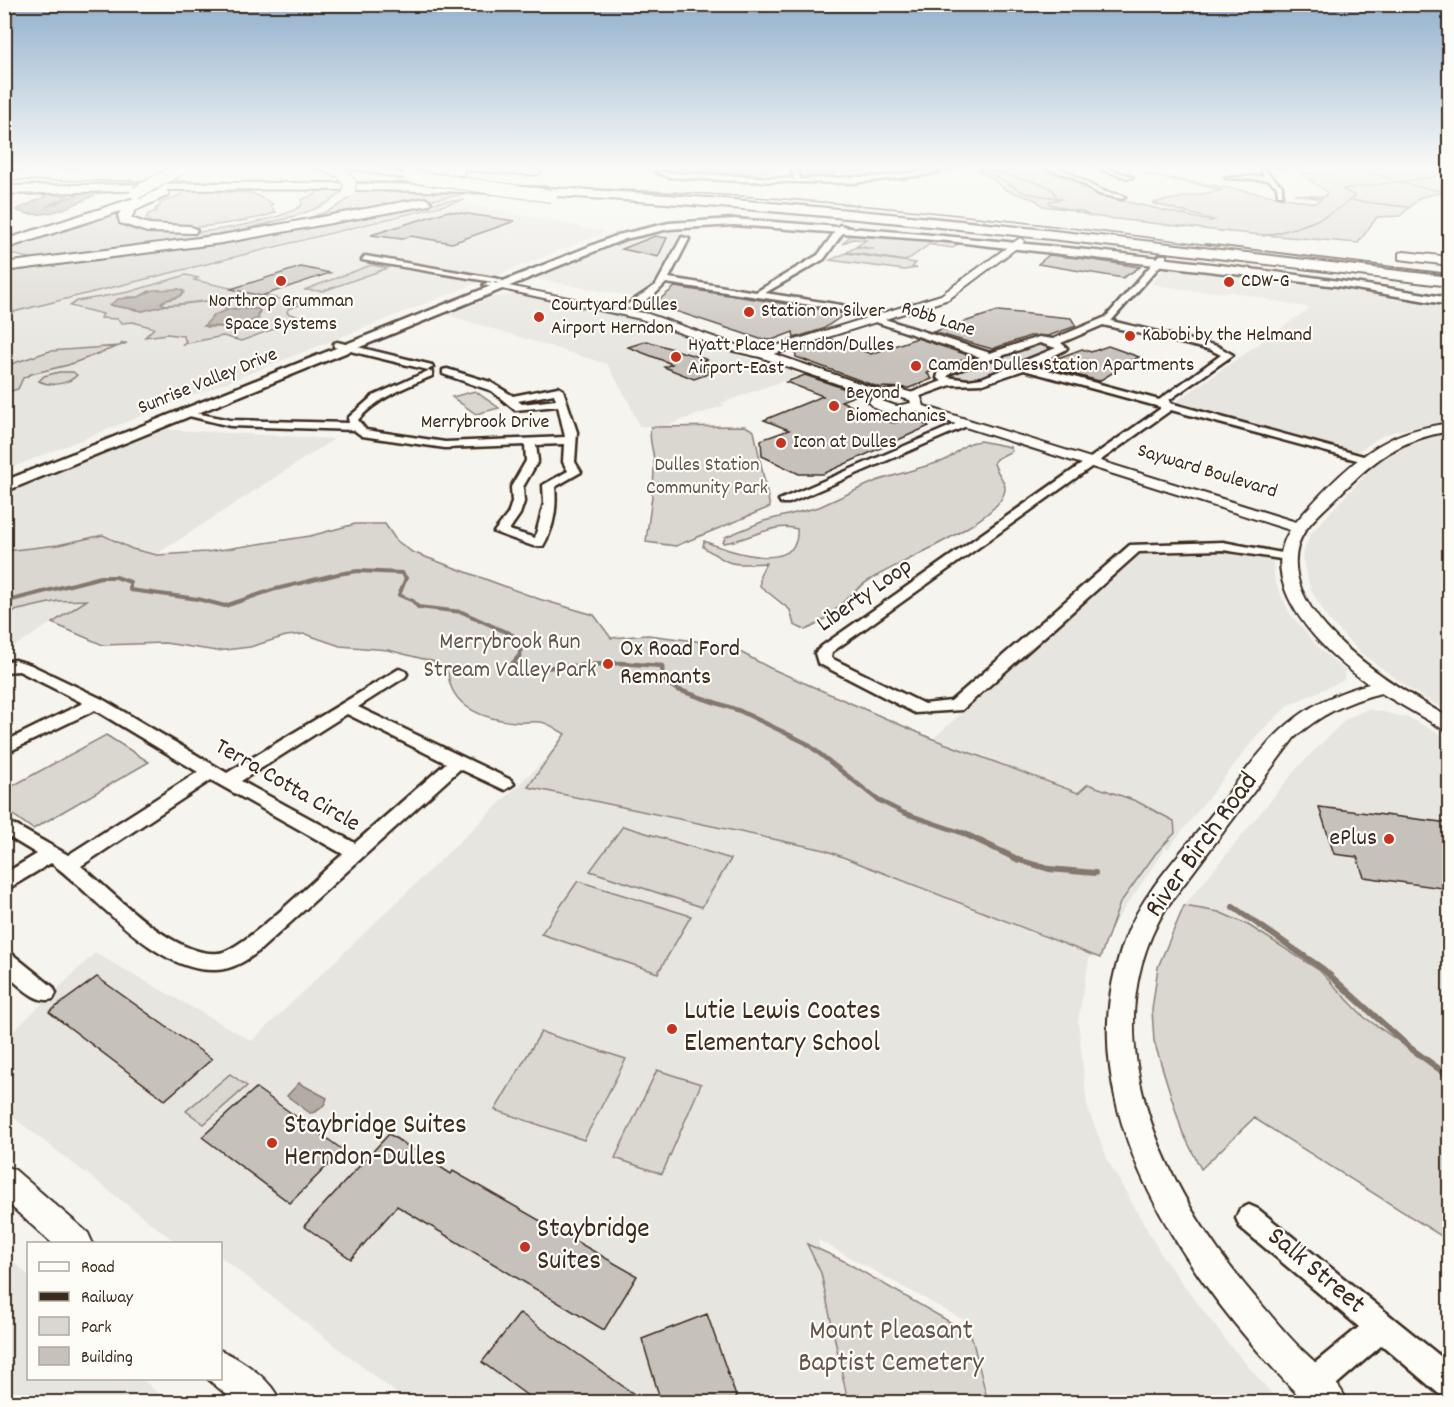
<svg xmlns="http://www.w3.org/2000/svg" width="1454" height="1407" viewBox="0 0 1454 1407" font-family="Dekko,sans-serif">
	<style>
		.built { fill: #e7e5df }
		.green { fill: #dad6d0; stroke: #8a8077; stroke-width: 1.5; fill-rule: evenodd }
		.water { fill: #b4aca4; stroke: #84786e; stroke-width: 1.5 }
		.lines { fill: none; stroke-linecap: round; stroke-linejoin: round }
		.stream-far5 { stroke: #84786e; stroke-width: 1.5 }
		.stream-far4 { stroke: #84786e; stroke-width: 2 }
		.stream-far3 { stroke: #84786e; stroke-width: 4 }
		.stream-far2 { stroke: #84786e; stroke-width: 4.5 }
		.stream-far1 { stroke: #84786e; stroke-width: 6 }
		.stream { stroke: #84786e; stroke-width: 8 }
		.building { fill: #c7c1bb; stroke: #3b2a1e; stroke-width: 1.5 }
		.minor-casing { stroke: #3b2a1e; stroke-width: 5 }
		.tertiary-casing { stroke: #3b2a1e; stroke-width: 4 }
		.secondary-casing { stroke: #3b2a1e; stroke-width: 5 }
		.motorway-casing { stroke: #3b2a1e; stroke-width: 4 }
		.minor { fill: #fdfcf7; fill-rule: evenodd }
		.tertiary { fill: #fdfcf7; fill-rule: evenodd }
		.secondary { fill: #fdfcf7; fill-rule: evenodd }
		.motorway { fill: #fdfcf7; fill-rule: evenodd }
		.rail-far1 { stroke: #3b2a1e; stroke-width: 1.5 }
		.rail { stroke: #3b2a1e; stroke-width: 2 }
		.motorway-bridge-casing { stroke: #3b2a1e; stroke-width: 14; stroke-linecap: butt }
		.motorway-bridge { stroke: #fdfcf7; stroke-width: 12 }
		.poi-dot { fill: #c8321e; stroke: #fdfcf7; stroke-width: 2 }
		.labels { text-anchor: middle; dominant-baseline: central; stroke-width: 4.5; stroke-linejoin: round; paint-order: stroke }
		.far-poi-label { font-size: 20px; fill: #3b2a1e; stroke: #fdfcf7; text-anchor: start }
		.far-street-label { font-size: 20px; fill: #3b2a1e; stroke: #fdfcf7 }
		.far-park-label { font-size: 20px; fill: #63554a; stroke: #fdfcf7 }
		.street-label { font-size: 24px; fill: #3b2a1e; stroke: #fdfcf7 }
		.park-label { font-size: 24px; fill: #63554a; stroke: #fdfcf7 }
		.poi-label { font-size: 24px; fill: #3b2a1e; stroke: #fdfcf7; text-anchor: start }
		.near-street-label { font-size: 28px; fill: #3b2a1e; stroke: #fdfcf7 }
		.near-poi-label { font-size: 28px; fill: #3b2a1e; stroke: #fdfcf7; text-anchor: start }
		.near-park-label { font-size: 28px; fill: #63554a; stroke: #fdfcf7 }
	</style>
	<rect width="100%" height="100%" fill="#f5f4ee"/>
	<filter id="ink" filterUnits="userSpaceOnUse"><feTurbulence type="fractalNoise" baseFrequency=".0167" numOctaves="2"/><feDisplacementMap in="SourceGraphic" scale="12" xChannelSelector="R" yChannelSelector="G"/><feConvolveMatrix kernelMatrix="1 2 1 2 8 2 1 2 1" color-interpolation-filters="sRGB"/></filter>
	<g filter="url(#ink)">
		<path class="built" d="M463,203l143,29 -601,238 -1,-156z
			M684,226l-37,68 -8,4 -107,-20 96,-40z
			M1179,266l174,21 96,18v116l-54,10 -15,6 -23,15 -183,-49 136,-95 -78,-16 -39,-1 -42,-7 15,-17z
			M519,294l113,23 129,46 25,5 13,7 -78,28 4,2 -60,21h-26l-11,-26 -21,-36 -159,-49 45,-18z
			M161,429l173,10 -177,115 -25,-6 -28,-14 -46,11 -53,5v-56z
			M1449,432h1l-1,280 -35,-20 -54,-40 -32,-33 -18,-31 -8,-31 8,-23 69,-74 14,-9 28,-12z
			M1230,553l42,3 3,26 14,30 30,36 26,23 -1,9 -55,25 -30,28 -91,116 -235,-110 201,-184z
			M89,599l-66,42 -18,11v-40l36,-9z
			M1368,709l41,9 40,21v330l-6,4 -79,-56 -45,-47 -100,-58 -35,-6 115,-140 47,-47z
			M558,747l573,87 34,16 -76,109 -11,62 9,85 21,55 56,98 63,83 52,60h-289l-21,-79 -151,-83 33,162h-443l-187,-145 -1,-13 -43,-1 -172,-132 -1,-71 91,-87 157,88z
			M4,1253l24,22v103l114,1 26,23h-163z"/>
		<path class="green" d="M678,165h111l-35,9 -83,-6z
			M812,165h46l6,6 -58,3 1,-6z
			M985,165h43l14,3 9,5 19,5 24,16 116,27 4,-1 -62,-17 71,-13 -83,-17 175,30 6,-4 -27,-5 31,3 2,-5 -27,-19 43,-1 49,-7h57v26l-28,6 -21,19 -23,1 -19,26 -128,-11 -140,-16 -9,-5 -38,-5 -7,-6 -30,-10 -15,-12 -15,-8 13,-3z
			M184,190l68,3 21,11 -3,2 6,6c-18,9 -105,22 -122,13 -3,-2 -5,-5 -8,-7l2,-4 9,-3 -2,-2 5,-3v-3l23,-9z
			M343,190c-23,38 -254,66 -303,69 -13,0 -23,-5 -35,-5v-5l109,-36h5l-3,4c13,34 162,8 186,-12l-1,-5 15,-6v-3z
			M355,191l117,2 -192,33c25,-8 60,-13 75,-35z
			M465,200l-460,114 -1,-42 227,-30 214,-41z
			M854,232l126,10 -15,2 -9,-3 3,2 -6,5 -21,-3 8,-5 -3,-1 -31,22 -59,-9 9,-5 18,2 -17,-3 9,-6 -14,-1 -10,5z
			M846,253l70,10 -4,4 5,1 -13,2 -74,-10z
			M371,265l17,3 -65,23 -19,-1z
			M186,275l12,3 -4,2 108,24 -14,5 -1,4 17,5 -63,23 -18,-5 -40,8 3,-3 -3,-5 -16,-2 -22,3 9,-9 -21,-6 -11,1 -5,-4 -16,-1 2,-4 -33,-8 7,-5 52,-9zM179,289l5,4c-7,7 -17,5 -24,11l5,1 -22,6 -29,-5 13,-9h12l10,-6zM235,308l22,1 3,2 -3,9 -20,7h-30l5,-11z
			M122,343h5l-59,22 -37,9 -8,4 -5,11 -13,4v-27l45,-15 70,-5z
			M1037,343l19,7 -84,32 -26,-6z
			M59,372h14l4,3c-8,9 -26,12 -38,6l5,-5z
			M475,391l24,17 -23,6 -24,-17z
			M745,426l9,5 16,76 -94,39 -30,-4c3,-27 9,-55 8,-82 -1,-12 -6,-21 -3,-33z
			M980,441l30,6 2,4 -16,8 -2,4c3,13 16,20 9,33 -13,28 -103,66 -132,83 -24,14 -39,41 -66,51l-11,-5 -4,-15 -30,-24v-11l6,-12c-36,2 -32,4 -63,-16l1,-6c23,10 97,35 93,-12 -23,-8 -49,12 -74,14l2,-6 39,-16 55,-14 57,-26 67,-20c16,-7 17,-18 37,-20z
			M355,524h30l11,16 16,12 127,47 55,16 17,23 37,-3 79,10 43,23 163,71 145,54 10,-9 48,17 38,20 1,12 -19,20 -36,50 -20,55 -275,-108 -297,-63 37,-53c-8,-4 -17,-12 -25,-12 -8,-1 -16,1 -23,0 -32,-2 -66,-14 -69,-49l-13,-11 -47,-12 -48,-4 -35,-12 -19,2 -36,11 -33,4 -52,-8 -62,2 -51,-22 35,-23 -29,1 -53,12v-62l53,-6 45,-10 29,14 25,6 50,-3 103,-16z
			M106,735l43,27 -116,67 -28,-20v-19z
			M623,826l108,33 -29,48 -112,-36z
			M578,881l113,35 -33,57 -117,-39z
			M1184,906l35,6 29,13 71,45 45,47 79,55 6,-3v172l-195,-123 -53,51 -19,-38 -28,-90 -2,-31 6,-43z
			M541,1032l85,27 -42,81 -89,-30z
			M657,1070l44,14 -39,90 -47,-16z
			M230,1074l17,12 -43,38 -18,-13z
			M807,1244l35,16 129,74 17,68h-140l-27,-129z"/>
		<path class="water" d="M67,192l32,1c-22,11 -58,30 -83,17l32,-15h-43l35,-2 29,3 -23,11 31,-12z
			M179,289l5,2 -4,5 -17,5 -2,2 5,2 -23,6 -33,-6 8,-6 21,-2 14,-7z
			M230,309h27l3,2 -3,3 2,4 -22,9 -33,-1 10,-11z
			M299,1083l28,15c-2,8 -9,14 -17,15l-23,-17z"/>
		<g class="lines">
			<path class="stream-far5" d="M977,166l48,27 32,5
				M981,168l64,17 8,5 4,8 5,1 -13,2 1,3 37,11
				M1437,168l13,2
				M1363,170l29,9
				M1400,183l45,9
				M1349,200l58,7
				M1263,236c33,-7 67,-17 92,-40l-13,-7 86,-11 12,-3 -8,-5 1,-3 17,-2"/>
			<path class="stream-far4" d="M166,305c21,0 37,-6 58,-4l-5,5 11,3"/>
			<path class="stream-far3" d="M4,602l97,-25h15l14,5v8l68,9 27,7 47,-16 66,-16 20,-3 44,2 4,5 -7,17 14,6 5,6 44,5 48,22"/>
			<path class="stream-far2" d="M507,632l14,9 -1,14 -7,8 10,6 97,-6 42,3 1,14 13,9 64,22 66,32 72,57 26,13 64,22"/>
			<path class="stream-far1" d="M963,833l56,27 30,9 46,4
				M1233,907l90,62 86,78 41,30"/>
			<path class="stream" d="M1450,1115l-4,1 4,17"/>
		</g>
		<path class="building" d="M448,211l67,10 -63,22 -42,-7 -8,3 -31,-4z
			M655,236l12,2 -9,19 -36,-8z
			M1049,255l37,4 54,8 -17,11 -85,-14z
			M301,267l29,6 -69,23 -30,-7z
			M675,287l132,20 38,7 -22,15 -29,9 -1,-6 -21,8 -12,-1 -106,-35z
			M998,311l73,7 5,8 -28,10h-18l-38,13 -59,-17z
			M917,338l51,17v3l-41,15 5,6 -23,9 -31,-1 -82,-30 -1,-7 35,-11 41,15z
			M647,341l61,19 -5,1 10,5 -10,3 8,4 -17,6 -30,-12 8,-3 -44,-17z
			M1108,346l31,11 -40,24 -60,-16 43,-16 9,3z
			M805,375l55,19 -19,7 11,5 -4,1 31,13 16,3 13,-5 21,8 -106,48h-24l-37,-18 -1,-16 28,-10 -25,-10 59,-24 -37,-14z
			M1319,807l130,16v66l-85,-12 -7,-20 -23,-3z
			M97,977l71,51 44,31 -47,41 -116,-88z
			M256,1088l87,62 -53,53 -88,-66z
			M389,1134l62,40 2,-3 184,105 -33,54 -207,-124 -46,53 -47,-33z
			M520,1313l125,89h-109l-54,-40z
			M707,1314l31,88h-77l-19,-63z"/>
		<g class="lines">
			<g class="minor-casing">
				<path id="minor" d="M797,165h6l-5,5 2,9 89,-3 75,-11 -39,10 -73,8 -111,-2 -73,-4 -13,-5 139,7 -2,-9z
					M1037,165c26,-2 43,17 66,26 7,3 16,2 22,6l-3,2 -23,-5 -28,-18z
					M1087,165h8l38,12 -5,1z
					M1153,165h14l-12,3z
					M1248,165h59l-3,2z
					M1264,170l18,16v9h-4l-1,-8 -8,-7 -44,-2 40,-2 -4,-4z
					M840,225l7,2 -23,32 -59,34 76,12 149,48 49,-16 14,2 53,-22 54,-62h6v4l-55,62 106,25 16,9 -64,45 1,3 204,56 -6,4 -197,-53 -339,242 -1,6 93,46 27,-3 179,-156 93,-3 70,13v6l-70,-11 -84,2 -177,158 -47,3 -97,-50 -3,-10 7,-7 338,-237v-2l-136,-37 -41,14 -32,1 -39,14 -4,-1v-4l34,-13 -5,-3 2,-7 41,-14 -143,-48 -171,-26 -12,12 -25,14 -4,-3 31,-21 26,-48 7,2 -20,39 87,14 62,-37zM1103,325l108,25 10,5 -62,45 -126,-34 32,-16 2,-2 -6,-5zM1040,343l16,5 -74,30 -14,2 -21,-3 4,-4z
					M365,256l134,23 4,2 -4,2 -137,-23z
					M337,342l95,23 1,2 -5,3 -94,-23v-4z
					M447,369l43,13 23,14 45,-9 5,3 14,42 -2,30 6,10 -26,15c2,20 -1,41 -12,59h-10l-39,-14 14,-18 4,-12 -1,-15 15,-26 -1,-16 -80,3 -83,-12 -8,-6 -124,-4 -49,-12 5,-3 44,9 119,3 -1,-5 25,-22 55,-25 4,1v4c-27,11 -55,22 -74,44l8,10 79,12 120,-5 -7,-31 -43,4 -23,-19 -49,-17v-4zM554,394l2,6 -34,4 -4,-3zM564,444l-1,18 5,9 -25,14 1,18 -9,35 -26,-8 11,-16 4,-12 -1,-15 15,-26 -2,-16z
					M965,420l6,3 -2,2 -180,78h-8l-2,-3z
					M15,660l16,5 71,34 125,74 172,-104 6,2 2,3 -2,3 -47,30 153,73 3,4 -9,6 -45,-21 -201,182c-12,9 -27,19 -43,19 -61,3 -119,-74 -165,-107l-47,28v-17l33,-20 -33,-20v-15l64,36 130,-83 -103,-62 -91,44v-12l79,-39 -64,-32 -15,1v-10zM347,714l99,49 -91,80 -114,-62zM211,780l132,74c-22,19 -101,98 -125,99 -45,4 -104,-60 -137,-87z
					M4,952l8,2 41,33 3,6 -3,6c-18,6 -35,-16 -49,-26z
					M1249,1205l9,4 192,155v34l-11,-4 -57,-49 -60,52 -11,4 -11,-4 -4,-11 4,-11 59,-48 -119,-100 -4,-9 4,-9z"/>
			</g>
			<g class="tertiary-casing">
				<path id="tertiary" d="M1020,238l4,3 -1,2 -74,56 -175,55 108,37 17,-2 21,6 4,11 372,116c26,-30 59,-66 95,-83 18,-9 39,-13 59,-16v8c-51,9 -74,27 -109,62 -15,16 -37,31 -43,53 -20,72 100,143 152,172v15l-69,-40c-33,8 -62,22 -87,45l-128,170c-80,132 4,293 95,396 13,15 25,30 39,44 16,16 40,33 47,54h-42c-113,-115 -245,-295 -180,-463 17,-46 55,-85 85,-122 51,-64 74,-111 159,-133 -43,-30 -115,-97 -79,-154l-375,-119c-16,5 -35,4 -46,-9l4,-6 -113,-39 -31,-7 -88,-31 -158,-34 5,-3 160,32 88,31 27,5 178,-55zM898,397l12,3 1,3 -15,3 -14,-5 3,-3z
					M4,1166l11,4 73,63 5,11h-40l-49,-44z
					M220,1350c22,9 53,31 60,52h-45l-27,-23 12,-1z"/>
			</g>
			<g class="secondary-casing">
				<path id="secondary" d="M734,219c239,18 479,40 716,79v7l-112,-19 -390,-45 -214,-16 -65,4 -44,10 -621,253v-11l614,-246 51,-12z"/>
			</g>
			<g class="motorway-casing">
				<path id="motorway" d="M4,165h76l-5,3 -71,1z
					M309,165h15l25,10 -10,2z
					M344,165h21l43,10 -6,3 -53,-10z
					M393,165h87l55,4 6,3 -6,3 -71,-5v4l-4,1 -62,-7z
					M217,183c118,-1 236,0 354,6 294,16 587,54 879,88v9c-292,-35 -583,-72 -876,-89 -136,-8 -272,-8 -408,-7l3,3 -2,3 -31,14 -5,8 18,6 41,2 7,4 -2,3 -48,-1 -27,-9 -2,-8 3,-4 -117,38v-9l155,-50 -155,4v-8z
					M425,198l6,4 -2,3 -207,38 -218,28v-8l218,-28z
					M1404,252l46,5v8l-51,-6v-6z"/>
			</g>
			<use href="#minor" class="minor"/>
			<use href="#tertiary" class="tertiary"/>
			<use href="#secondary" class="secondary"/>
			<use href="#motorway" class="motorway"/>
			<path class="rail-far1" d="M4,180c245,2 489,1 734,16 160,10 321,30 480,50"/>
			<path class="rail" d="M1206,244l244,30"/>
			<g class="motorway-bridge-casing">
				<path id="motorway-bridge" d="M343,175l7,8 -1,8
					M409,176l142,20
					M136,193l44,-24"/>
			</g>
			<use href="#motorway-bridge" class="motorway-bridge"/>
		</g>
	</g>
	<linearGradient id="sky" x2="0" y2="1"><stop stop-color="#93b1cd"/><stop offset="0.46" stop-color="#fafaf7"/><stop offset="1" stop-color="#fafaf7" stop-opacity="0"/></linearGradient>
	<rect width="1454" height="362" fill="url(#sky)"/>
	<g class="poi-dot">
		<circle cx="281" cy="281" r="6"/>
		<circle cx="1229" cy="282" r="6"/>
		<circle cx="749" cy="312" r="6"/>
		<circle cx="539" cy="317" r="6"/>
		<circle cx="1130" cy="336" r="6"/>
		<circle cx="676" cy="357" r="6"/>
		<circle cx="916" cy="366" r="6"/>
		<circle cx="834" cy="406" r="6"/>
		<circle cx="781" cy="443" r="6"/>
		<circle cx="608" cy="664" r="6"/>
		<circle cx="1389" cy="839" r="6"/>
		<circle cx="672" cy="1029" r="6"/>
		<circle cx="272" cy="1143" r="6"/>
		<circle cx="525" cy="1247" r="6"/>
	</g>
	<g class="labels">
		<g class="far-poi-label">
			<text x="1241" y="282">CDW-G</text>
			<text x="281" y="302" text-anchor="middle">Northrop Grumman<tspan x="281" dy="23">Space Systems</tspan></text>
			<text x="551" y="306">Courtyard Dulles<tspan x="551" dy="23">Airport Herndon</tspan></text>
			<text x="761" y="312">Station on Silver</text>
			<text x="1142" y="336">Kabobi by the Helmand</text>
			<text x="688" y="346">Hyatt Place Herndon/Dulles<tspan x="688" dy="23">Airport-East</tspan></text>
			<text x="928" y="366">Camden Dulles Station Apartments</text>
			<text x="846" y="394">Beyond<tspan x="846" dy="23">Biomechanics</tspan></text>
			<text x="793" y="443">Icon at Dulles</text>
		</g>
		<g class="far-street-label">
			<text transform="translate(938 320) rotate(18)">Robb Lane</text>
			<text transform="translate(208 382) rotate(-22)">Sunrise Valley Drive</text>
			<text x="485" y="423">Merrybrook Drive</text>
			<text transform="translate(1207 472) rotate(17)">Sayward Boulevard</text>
		</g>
		<g class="far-park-label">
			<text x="707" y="466">Dulles Station<tspan x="707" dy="23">Community Park</tspan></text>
		</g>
		<g class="street-label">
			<text transform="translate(865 596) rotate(-35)">Liberty Loop</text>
			<text transform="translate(287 786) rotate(30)">Terra Cotta Circle</text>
		</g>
		<g class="park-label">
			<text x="510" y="643">Merrybrook Run<tspan x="510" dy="28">Stream Valley Park</tspan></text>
		</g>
		<g class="poi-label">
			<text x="620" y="650">Ox Road Ford<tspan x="620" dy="28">Remnants</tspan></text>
			<text x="1377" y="839" text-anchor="end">ePlus</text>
		</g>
		<g class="near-street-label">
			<text transform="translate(1203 846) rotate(-54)">River Birch Road</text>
			<text transform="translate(1315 1272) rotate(40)">Salk Street</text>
		</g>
		<g class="near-poi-label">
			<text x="684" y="1013">Lutie Lewis Coates<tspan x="684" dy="32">Elementary School</tspan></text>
			<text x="284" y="1127">Staybridge Suites<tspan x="284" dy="32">Herndon-Dulles</tspan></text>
			<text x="537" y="1231">Staybridge<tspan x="537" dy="32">Suites</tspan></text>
		</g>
		<g class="near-park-label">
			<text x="891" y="1333">Mount Pleasant<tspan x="891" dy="32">Baptist Cemetery</tspan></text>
		</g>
	</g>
	<rect width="1454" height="1407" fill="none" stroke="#fdfcf7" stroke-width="24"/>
	<rect x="12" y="12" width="1430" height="1383" fill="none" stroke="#3b2a1e" stroke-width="2" filter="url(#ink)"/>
	<rect x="27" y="1242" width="195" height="138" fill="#fdfcf7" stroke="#afa8a0" stroke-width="1.5"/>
	<rect x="39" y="1262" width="30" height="9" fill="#fdfcf7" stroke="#afa8a0" stroke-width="1.5"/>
	<text x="81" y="1272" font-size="18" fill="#3b2a1e">Road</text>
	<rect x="39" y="1292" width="30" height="9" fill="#3b2a1e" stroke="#afa8a0" stroke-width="1.5"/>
	<text x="81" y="1302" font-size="18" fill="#3b2a1e">Railway</text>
	<rect x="39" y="1317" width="30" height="18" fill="#dad6d0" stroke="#afa8a0" stroke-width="1.5"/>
	<text x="81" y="1332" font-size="18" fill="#3b2a1e">Park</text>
	<rect x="39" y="1347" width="30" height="18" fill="#c7c1bb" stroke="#afa8a0" stroke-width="1.5"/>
	<text x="81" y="1362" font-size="18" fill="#3b2a1e">Building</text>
</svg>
